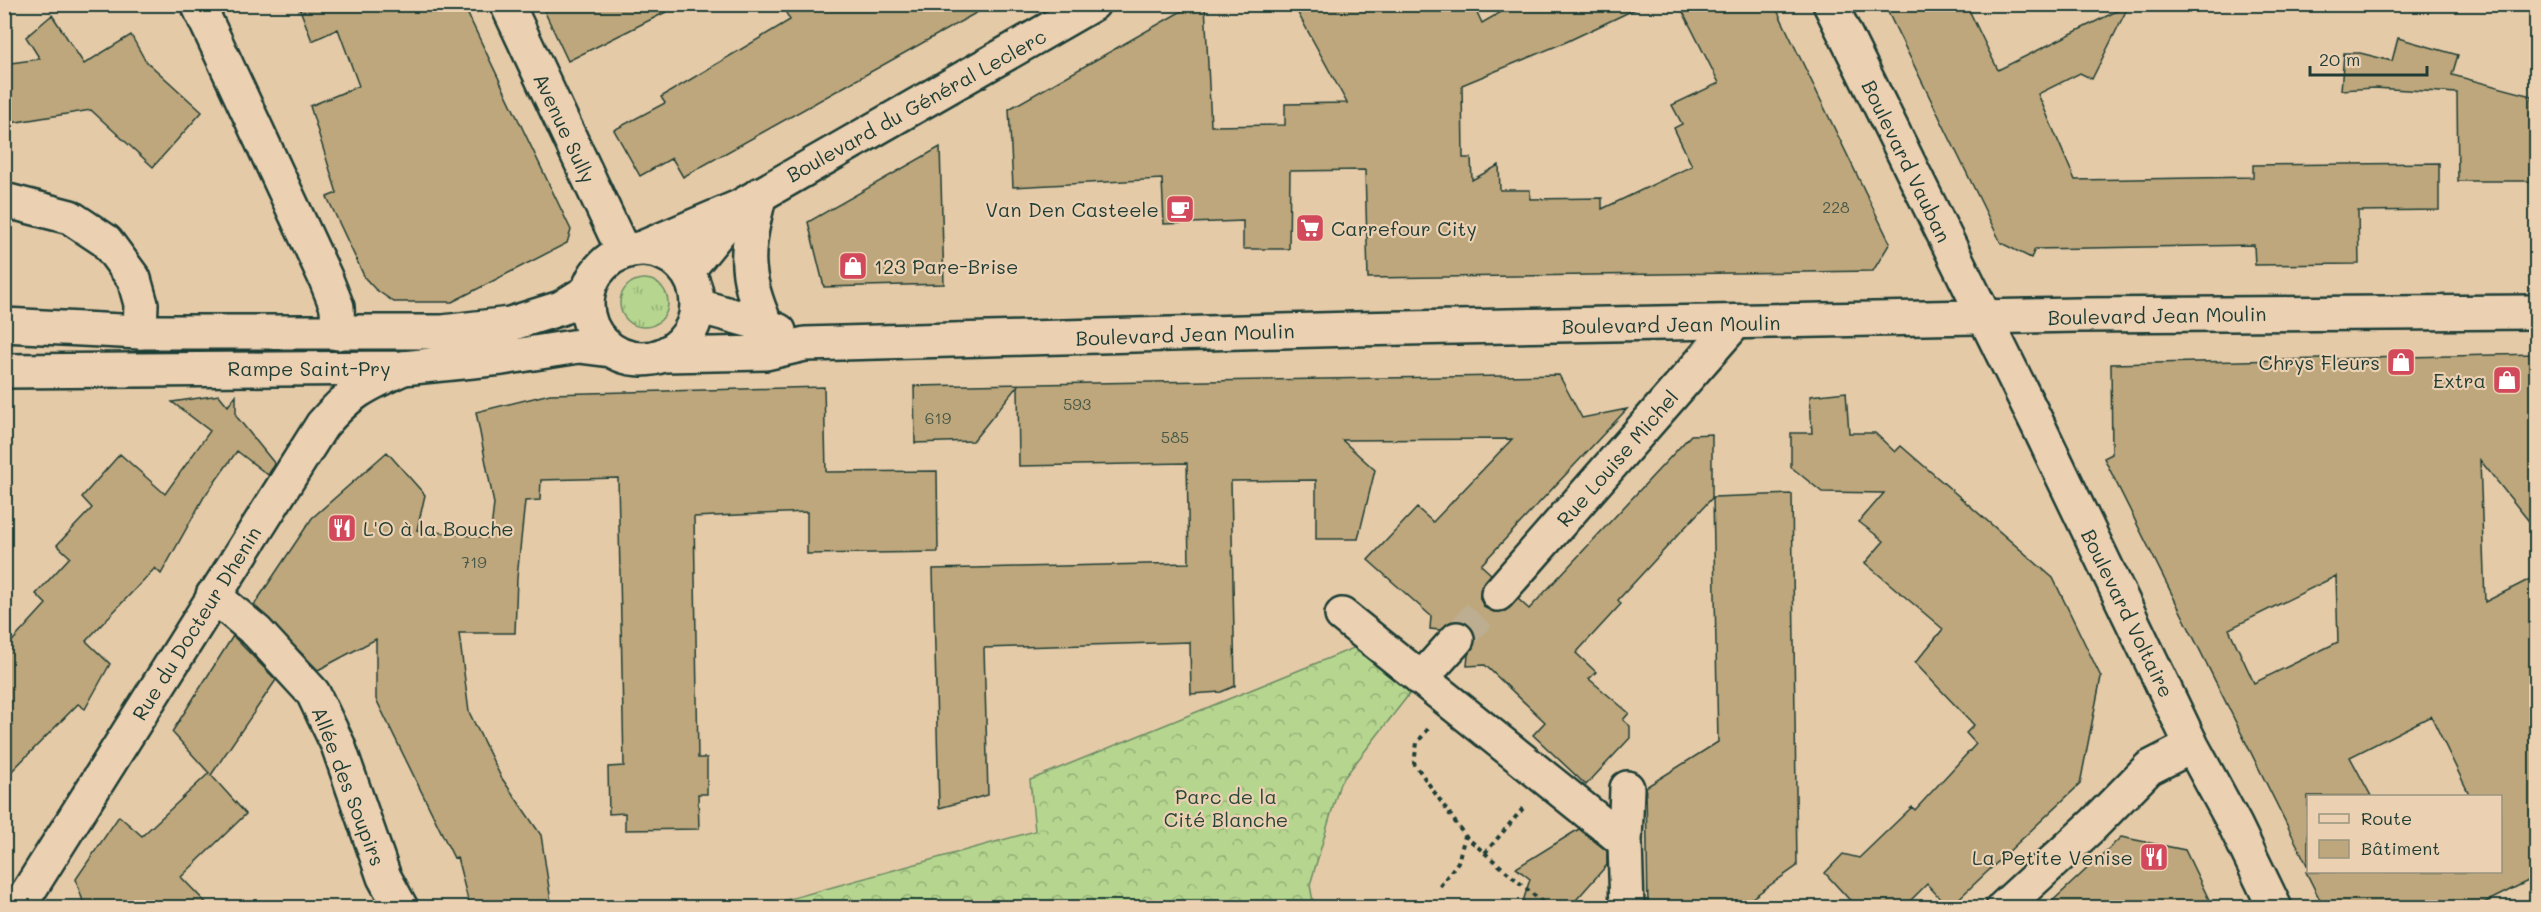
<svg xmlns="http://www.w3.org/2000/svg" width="2541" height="912" viewBox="0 0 2541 912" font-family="Mali,sans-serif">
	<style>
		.grass { fill: url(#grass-tufts); stroke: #6a8a62; stroke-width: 1.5 }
		.forest { fill: url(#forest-crowns); stroke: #6a8a62; stroke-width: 1.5 }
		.building { fill: #bea77c; stroke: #1f3d34; stroke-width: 1.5; fill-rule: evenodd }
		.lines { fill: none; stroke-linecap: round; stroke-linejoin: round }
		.minor-tunnel { stroke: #bdae91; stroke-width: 33; stroke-dasharray: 33 16; stroke-linecap: butt }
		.minor-casing { stroke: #1f3d34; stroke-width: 38 }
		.major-casing { stroke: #1f3d34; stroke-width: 38 }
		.path { stroke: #1f3d34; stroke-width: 4; stroke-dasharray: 4.5 4.5; stroke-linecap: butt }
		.minor { stroke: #ebd0b2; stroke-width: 33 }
		.major { stroke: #ebd0b2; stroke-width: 33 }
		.labels { text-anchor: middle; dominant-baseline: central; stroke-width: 4.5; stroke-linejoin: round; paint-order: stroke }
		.number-label { font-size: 16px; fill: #475846 }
		.street-label { font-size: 20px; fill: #1f3d34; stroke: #ebd0b2 }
		.poi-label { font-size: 20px; fill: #1f3d34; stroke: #ebd0b2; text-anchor: end }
		.park-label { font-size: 20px; fill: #274539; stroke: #ebd0b2 }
	</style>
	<defs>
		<pattern id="grass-tufts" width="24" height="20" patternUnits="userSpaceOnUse" patternTransform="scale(1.5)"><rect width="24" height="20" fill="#b6d68f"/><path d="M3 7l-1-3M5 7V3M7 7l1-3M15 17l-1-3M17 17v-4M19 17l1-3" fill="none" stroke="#93af76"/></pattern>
		<pattern id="forest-crowns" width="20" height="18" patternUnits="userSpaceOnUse" patternTransform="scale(1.5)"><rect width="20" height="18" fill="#b6d68f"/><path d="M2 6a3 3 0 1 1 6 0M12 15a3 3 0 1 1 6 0" fill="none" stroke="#93af76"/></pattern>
	</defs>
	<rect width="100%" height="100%" fill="#e5caa8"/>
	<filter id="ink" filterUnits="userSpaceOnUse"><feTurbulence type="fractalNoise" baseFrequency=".0167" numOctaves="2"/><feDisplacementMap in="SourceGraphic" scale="12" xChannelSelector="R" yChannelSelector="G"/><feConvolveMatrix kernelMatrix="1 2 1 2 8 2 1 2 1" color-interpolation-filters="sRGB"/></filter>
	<g filter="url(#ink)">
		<path class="grass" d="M620 303a24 24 0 1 1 48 0a24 24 0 1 1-48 0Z"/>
		<path class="forest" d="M1373,640l48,39 -81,104 -30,102 4,22 -557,1 278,-77 -5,-51z"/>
		<path class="building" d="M298,4h165l108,226 -4,13 -115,59h-58l-19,-13 -10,-11 -38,-81 10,-4 -27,-87 49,-20 -21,-57 -26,12z
			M541,4h141l-114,57z
			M781,4h211l-309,173 -11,-19 -32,18 -26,-46 51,-27 -4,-6 129,-77z
			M1194,4h11l6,122 74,-1v-21l62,-1 -54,-99h180l9,19 33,-19h131l-80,38 -104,43 1,73h8l1,22 27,-15 1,25h30v9l72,-1v11l90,-43 -18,-38 8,-4 -10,-19 47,-22 -40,-79h95l116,239 -17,28 -505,7 -3,-108 -75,1 -1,78h-46v-28l-79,3 -2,-45 -149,8 -4,-78z
			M1884,4h82l32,66 131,-65 -37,74 -12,-6 -42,21 37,86 178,-3v-12l186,-2v47l-81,1 1,53 -104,1 -1,-20 -219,4 -4,9 -30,-15z
			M52,15l32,49 47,-29 14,25 57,52 -49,55 -62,-57 -87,14v-60l36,-5 -14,-22z
			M2398,38l60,17 -6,20 80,21 2,85h-76l-1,-88 -83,-5 -33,2 3,-37h16l32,8z
			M940,147l4,137 -120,3 -16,-65z
			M2536,354v176l-56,-70 5,142 51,-26v301l-62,31h-150l-18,-36h194v-76h-30l-39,-80 -81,41 21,39h-63v71l-204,-409 8,-4 -1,-90zM2336,576l2,66 -84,41 -25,-54z
			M1559,375l23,43 45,-9 -146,156 10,9 -11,16v9l5,9 9,4 11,-1 13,-12 11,10 162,-174 21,-1v64l-94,102 3,4 -45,49 20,19 -7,7 40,34 -6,7 7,6v12l-44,47 -53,-50 12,-13 -60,-57 -18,1 1,-11 7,-13v-9l-5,-7 -9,-5h-9l-12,9 -10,-1 1,-13 -63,-56 49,-52 16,14 79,-83 -170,1 33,30 -17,69h-42v-59l-85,1 4,205 -14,6 -30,2 -1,-52 -206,6 4,147 -49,13 -6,-239 256,-6 -2,-100 -168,3 -1,-81 -45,56 -58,2 -1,-57z
			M824,387l2,85 111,-1 1,81 -131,2v-42l-113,5 4,241h9v36h-9l1,35 -74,1v-17l-16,1 -1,-47 16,-1 -6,-288 -77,2 -1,20 -15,1 -8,77 -2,55h-56l10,79 32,65 40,58 11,73h-82l-13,-51 -3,1 -78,-159v-60l-58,31 -64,-65 58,-87 75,-66 38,43 -8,35 73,8 4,-34 -18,-92 74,-18z
			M1846,392l3,41h26l20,19 6,-6 152,132 48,99 -21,107 -131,124 -22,-24 -24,24h-46l-32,-35 18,-19 16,4 53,-51 3,3 61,-66 -10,-11 8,-8 -59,-62 28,-34 -78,-66 19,-22 -25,-19 25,-29 -62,-1 -31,-25v-34h21l-2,-37z
			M219,395l9,11 8,-11v21l39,48 -7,11 -31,-24 -33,46 -43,77 -6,-6 -69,73 24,23 -25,45 -7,-5 -74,75v-129l42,-46 -10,-10 34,-37 -13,-12 35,-37 -10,-11 38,-43 45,40 45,-63 -38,-29z
			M1792,494l5,372 -59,42h-90l-2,-121 72,-45 -5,-245z
			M233,636l43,44 -65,95 35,39 -65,63 30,31h-126l-9,-29 43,-63 23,20 67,-63 -37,-41z
			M1579,829l28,22v14l-38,43h-48l9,-29 -14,-11z
			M2121,837l64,13 28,58h-168z"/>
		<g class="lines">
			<path class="minor-tunnel" d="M1457,639l41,-45"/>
			<g class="minor-casing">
				<path id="minor" d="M198,4l127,273 12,30 1,26
					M507,4l116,247
					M1830,4l207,419 155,323 43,79 40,83
					M4,200l66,17 36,24 28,38 7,25 -1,28
					M642,248l97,-41 354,-203
					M687,271l49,-60
					M1498,594l238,-272
					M213,595l44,37 56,61 25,52 46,132 17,31
					M1342,615l283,227 2,66
					M1421,679l36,-40
					M1625,842l2,-54
					M18,908l304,-483c28,-33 42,-39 81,-57
					M2003,908l90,-83 56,-57 43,-22"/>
			</g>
			<g class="major-casing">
				<path id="major" d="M760,194c-14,55 -18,78 6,131
					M587 304a55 55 0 1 1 110 0a55 55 0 1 1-110 0Z
					M698,306l68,19 13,6
					M4,325l136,7h303l67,-8 51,-16 27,-17
					M663,355l103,-2 39,-9 549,-15 724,-14 458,-3
					M4,371l399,-3 99,-10 77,-12 32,4
					M4,905l3,3"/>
			</g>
			<path class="path" d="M1428,729l-11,14 -3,20 51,73 84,72
				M1485,853l40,-47
				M1440,886l18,-24 7,-26"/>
			<use href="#minor" class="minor"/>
			<use href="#major" class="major"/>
		</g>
	</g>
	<defs>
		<g id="cafe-square" transform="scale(1.5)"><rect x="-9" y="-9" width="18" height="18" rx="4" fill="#d1495b" stroke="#ebd0b2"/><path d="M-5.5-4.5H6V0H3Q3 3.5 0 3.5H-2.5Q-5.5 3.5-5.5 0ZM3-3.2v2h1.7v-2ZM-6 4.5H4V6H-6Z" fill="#fff"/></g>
		<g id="supermarket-square" transform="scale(1.5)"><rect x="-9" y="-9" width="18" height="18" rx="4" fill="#d1495b" stroke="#ebd0b2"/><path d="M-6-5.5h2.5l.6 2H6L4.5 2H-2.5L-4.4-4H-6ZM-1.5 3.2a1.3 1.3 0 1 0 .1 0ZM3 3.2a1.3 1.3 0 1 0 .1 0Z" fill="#fff"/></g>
		<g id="shop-square" transform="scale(1.5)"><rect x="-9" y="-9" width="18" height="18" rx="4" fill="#d1495b" stroke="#ebd0b2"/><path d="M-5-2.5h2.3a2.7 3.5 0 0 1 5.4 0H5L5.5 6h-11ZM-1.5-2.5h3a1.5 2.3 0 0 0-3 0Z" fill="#fff"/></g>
		<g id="restaurant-square" transform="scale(1.5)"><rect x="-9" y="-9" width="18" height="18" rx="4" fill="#d1495b" stroke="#ebd0b2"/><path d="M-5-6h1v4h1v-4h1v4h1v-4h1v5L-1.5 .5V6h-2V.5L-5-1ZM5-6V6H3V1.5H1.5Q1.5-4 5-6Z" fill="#fff"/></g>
	</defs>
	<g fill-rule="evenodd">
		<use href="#cafe-square" x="1180" y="209"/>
		<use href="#supermarket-square" x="1310" y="228"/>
		<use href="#shop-square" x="853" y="266"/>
		<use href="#shop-square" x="2401" y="362"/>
		<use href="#shop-square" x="2507" y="380"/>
		<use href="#restaurant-square" x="342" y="528"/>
		<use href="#restaurant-square" x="2154" y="857"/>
	</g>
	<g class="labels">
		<g class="number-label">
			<text x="1836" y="206">228</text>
			<text x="1077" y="403">593</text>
			<text x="938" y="417">619</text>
			<text x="1175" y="436">585</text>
			<text x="474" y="561">719</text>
		</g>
		<g class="street-label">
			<text transform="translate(916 105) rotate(-29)">Boulevard du Général Leclerc</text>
			<text transform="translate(565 128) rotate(65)">Avenue Sully</text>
			<text transform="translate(1907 161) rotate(64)">Boulevard Vauban</text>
			<text transform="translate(2157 315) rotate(-1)">Boulevard Jean Moulin</text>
			<text transform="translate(1671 324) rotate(-1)">Boulevard Jean Moulin</text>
			<text transform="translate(1185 334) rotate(-2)">Boulevard Jean Moulin</text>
			<text x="309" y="368">Rampe Saint-Pry</text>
			<text transform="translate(1617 458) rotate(-49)">Rue Louise Michel</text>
			<text transform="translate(2128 613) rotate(64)">Boulevard Voltaire</text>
			<text transform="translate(196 623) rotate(-58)">Rue du Docteur Dhenin</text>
			<text transform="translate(349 786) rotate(69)">Allée des Soupirs</text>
		</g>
		<g class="poi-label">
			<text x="1159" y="209">Van Den Casteele</text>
			<text x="1331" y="228" text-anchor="start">Carrefour City</text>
			<text x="874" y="266" text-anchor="start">123 Pare-Brise</text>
			<text x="2380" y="362">Chrys Fleurs</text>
			<text x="2486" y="380">Extra</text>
			<text x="363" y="528" text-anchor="start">L'O à la Bouche</text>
			<text x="2133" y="857">La Petite Venise</text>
		</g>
		<g class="park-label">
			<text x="1226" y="796">Parc de la<tspan x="1226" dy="23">Cité Blanche</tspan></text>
		</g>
	</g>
	<rect width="2541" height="912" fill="none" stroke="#ebd0b2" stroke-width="24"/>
	<rect x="12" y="12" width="2517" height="888" fill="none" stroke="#1f3d34" stroke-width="2" filter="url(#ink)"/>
	<rect x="2307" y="795" width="195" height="78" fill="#ebd0b2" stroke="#999580" stroke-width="1.5"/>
	<rect x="2319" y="814" width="30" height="9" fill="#ebd0b2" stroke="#999580" stroke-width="1.5"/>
	<text x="2361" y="825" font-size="18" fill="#1f3d34">Route</text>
	<rect x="2319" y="840" width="30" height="18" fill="#bea77c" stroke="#999580" stroke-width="1.5"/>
	<text x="2361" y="855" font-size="18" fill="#1f3d34">Bâtiment</text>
	<path d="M2310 66v9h117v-9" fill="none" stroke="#1f3d34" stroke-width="3"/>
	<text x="2319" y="66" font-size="18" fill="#1f3d34" stroke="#ebd0b2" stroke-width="4.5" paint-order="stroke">20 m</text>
</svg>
